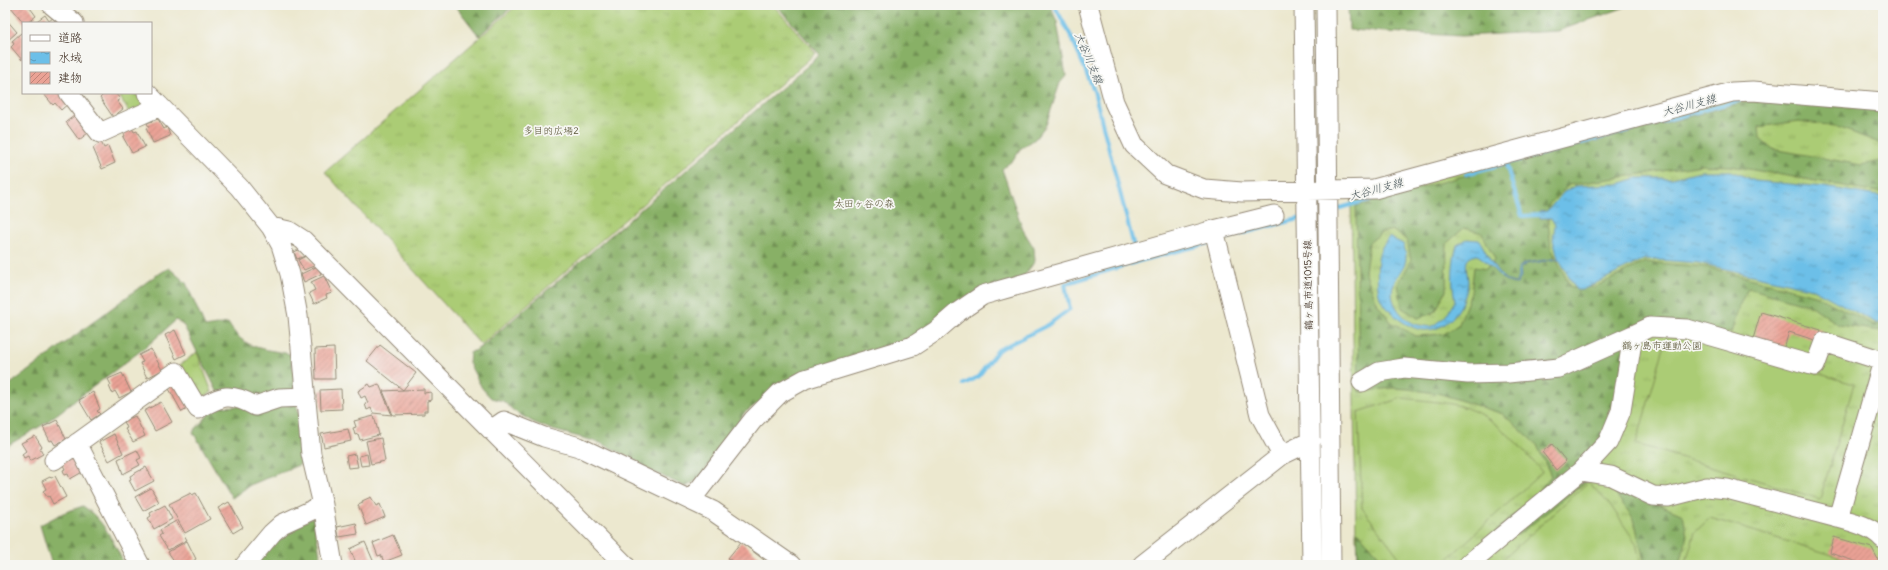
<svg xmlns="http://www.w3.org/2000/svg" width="1888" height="570" viewBox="0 0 1888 570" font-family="Delius,'Klee One',sans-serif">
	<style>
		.grass { fill: url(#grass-tufts); stroke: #737b49 }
		.forest { fill: url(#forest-firs); stroke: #626d42; fill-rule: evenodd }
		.garden { fill: #abcc74; stroke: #737b49 }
		.water { fill: url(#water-ripples); stroke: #547483 }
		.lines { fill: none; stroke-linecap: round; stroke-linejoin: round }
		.stream { stroke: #6cbfe8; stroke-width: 4 }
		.building { fill: url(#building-hatch) }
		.minor-casing { stroke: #948976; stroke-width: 21 }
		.minor { stroke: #fff; stroke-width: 19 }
		.labels { text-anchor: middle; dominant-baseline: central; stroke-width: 3.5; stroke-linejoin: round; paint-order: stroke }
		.park-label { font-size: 10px; fill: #575234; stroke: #f6f6f2 }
		.street-label { font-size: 10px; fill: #3b2a1e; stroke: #f6f6f2 }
		.water-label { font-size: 11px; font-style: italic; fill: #4a575b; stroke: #f6f6f2 }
	</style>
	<defs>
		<pattern id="grass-tufts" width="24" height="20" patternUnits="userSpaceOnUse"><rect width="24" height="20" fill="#abcc74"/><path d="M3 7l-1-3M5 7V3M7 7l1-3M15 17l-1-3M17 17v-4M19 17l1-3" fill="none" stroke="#94af64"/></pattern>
		<pattern id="forest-firs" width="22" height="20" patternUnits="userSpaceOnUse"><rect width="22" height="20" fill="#88b066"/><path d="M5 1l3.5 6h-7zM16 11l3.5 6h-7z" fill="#708f53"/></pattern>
		<pattern id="water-ripples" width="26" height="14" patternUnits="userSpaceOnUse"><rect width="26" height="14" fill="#6cbfe8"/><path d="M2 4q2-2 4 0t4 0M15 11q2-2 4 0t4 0" fill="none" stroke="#5a9bbb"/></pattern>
		<pattern id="building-hatch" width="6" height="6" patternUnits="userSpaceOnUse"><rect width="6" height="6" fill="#eaa295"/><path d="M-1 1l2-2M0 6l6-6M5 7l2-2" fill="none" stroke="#bf8479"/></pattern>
	</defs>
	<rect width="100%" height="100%" fill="#f6f6f2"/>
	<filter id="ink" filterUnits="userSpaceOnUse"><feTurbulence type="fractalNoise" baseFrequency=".025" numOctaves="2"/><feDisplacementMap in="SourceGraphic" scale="8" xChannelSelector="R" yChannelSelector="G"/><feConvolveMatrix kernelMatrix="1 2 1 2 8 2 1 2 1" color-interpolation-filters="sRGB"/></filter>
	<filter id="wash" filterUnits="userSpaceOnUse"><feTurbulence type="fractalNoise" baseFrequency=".012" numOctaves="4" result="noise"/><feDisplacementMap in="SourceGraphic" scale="16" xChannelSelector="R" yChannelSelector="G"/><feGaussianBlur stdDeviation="0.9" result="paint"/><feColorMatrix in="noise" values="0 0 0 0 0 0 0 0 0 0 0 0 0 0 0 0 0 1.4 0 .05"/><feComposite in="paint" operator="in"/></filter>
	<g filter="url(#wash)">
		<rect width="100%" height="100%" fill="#ece8cf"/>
		<path class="grass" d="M517,5h256l43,48 -335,292 -156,-173z
			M118,93h17l9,8 -1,8 -13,5z
			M1747,93l136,8v464h-505l-22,-25 -5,-339z
			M197,352l15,40 -12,8 -21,-34z"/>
		<path class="forest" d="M455,5h59l-35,31z
			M776,5h274l7,17 9,54 -6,7 -14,42 -11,14 -15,10 -7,11 -11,9 21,61 11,18 1,13 -10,14 -90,54 -175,73 -16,11 -9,18 -37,48 -12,8 -39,-18 -15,-11 -34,-16 -45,-12 -20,-8 -19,-11 -11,-10 -12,-3 -9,-10 -13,-25 1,-10 11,-6 339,-292z
			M1348,5h283l-73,26 -97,5 -112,-6z
			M1749,101l134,8v84l-152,-27 -29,-1 -133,20 -20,19 -1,17 3,27 20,40 24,-1 50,-25 62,5 107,28 60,30 9,-8 -2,14 -42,-6 -27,-19 -64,-18 -9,18 -8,27 -101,-5 -20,101 -23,24 -3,30 -66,52 -24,-2 42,-39 15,-18 -14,-31 -34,-31 -62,-20 -33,-5 -16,-1 -33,4 -3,-186 107,-30zM1798,121l37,5 47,18v17l-21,4 -88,-16 -13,-11 -1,-11zM1464,228l18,5 13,26 -9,10 -12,-2 -3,26 -12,31 -15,10 -28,2 -24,-13 -14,-18 -13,-33 4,-29 12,-10 11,-3 15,10 4,21 -13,23 4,24 16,10 17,-6 11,-21 1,-48z
			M169,268l17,15 19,44 23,-4c16,27 33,25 62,31l4,18 1,19 -35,9 -43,-9 -33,-65 -8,-6 -29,26 -103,78 -37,22 -2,-4v-54l147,-110z
			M296,404c7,19 12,41 5,60l-51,21 -18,13 -39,-66 22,-25z
			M1625,490l58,25 4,21 -7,29h-35l-11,-46 -20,-27z
			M83,506c22,15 30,36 42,59h-73l-12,-40 23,-12z
			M313,517l9,48h-67c17,-22 33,-35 58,-48z
			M1357,531l30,34h-29z"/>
		<path class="garden" d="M1669,330l185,54 -34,115 -184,-55z
			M1402,398c16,2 33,3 49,6 40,7 66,38 91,68l-101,93h-36l-43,-57 -4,-96z
			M1588,482l23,24 25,37 5,22h-144z
			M1710,518l149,45 1,2h-175l10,-33z"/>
		<path class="water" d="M1700,171h31l24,10 69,6 59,10v122l-5,5 -65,-35 -114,-26 -54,-4 -63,31h-6l-17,-31 -33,5 -6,4 1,9 -4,7c-17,0 -25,-21 -40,-29 -4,1 -8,2 -10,6 -2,6 1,15 1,21 -2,22 -18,48 -42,48 -18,0 -37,-17 -46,-32 -3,-6 -3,-32 -2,-39 1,-9 6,-15 11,-22l14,7c8,21 -2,22 -9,40 -7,16 7,34 21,40 5,2 11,2 16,3l14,-10 10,-16c-4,-19 -3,-38 2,-56l10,-6 12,1c9,14 19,42 37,43l3,-6 -1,-9 7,-5 33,-5 -5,-18 2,-15 -4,-7h-11l-1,-6 8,-1 17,-19 12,-6 42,-2 19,-6h35z"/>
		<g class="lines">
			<path class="stream" d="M1054,5l18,33 22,53 40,156
				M1506,164l16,52 17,-1
				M1466,174l274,-74
				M1333,210l46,-13
				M1221,239l81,-21
				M1137,257l2,4 74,-19
				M964,384l14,-7 20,-27 50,-25 22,-16 -5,-25 74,-23"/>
		</g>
		<g id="blocks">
			<path class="building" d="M14,5h14l8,11 -9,7h-3l-13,-16z
				M45,15l4,6 4,-3 3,5h-22z
				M5,18l12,14 -12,11z
				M21,33l2,3 -1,24 -11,-13 3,-3 -2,-3z
				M43,93h19l8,9 -9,8 -6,-7 -2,2z
				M105,93h10l5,6 -3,2 6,8 -10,8 -13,-19z
				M78,113l6,9 -3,2 7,9 -9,7 -13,-18z
				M158,119l6,10 3,-2 3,9 -17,7 -7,-15 3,-1 -2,-4z
				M132,128l2,4 3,-1 8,16 -13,6 -9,-16 2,-1 -2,-4z
				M101,142l3,6 4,-2 7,17 -13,6 -9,-21z
				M301,249l4,7 -8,3 -3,-7z
				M306,256l10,9 -12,5 -6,-10z
				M318,266l3,8 -17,8 -3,-8z
				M324,276l8,17 -6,2 1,3 -13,6 -5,-11 6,-3 -4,-8z
				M1761,312l60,18 -3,11 -29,-9 -5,16 -31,-9z
				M175,330l11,24 -10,5 -11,-24z
				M380,345l36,28 -13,17 -36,-29z
				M334,348l1,31h-19l-1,-30z
				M151,349l11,21 -15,8 -7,-15 3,-1 -4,-7z
				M122,373l9,19 -12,6 -4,-7 -3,2 -3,-7 2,-1 -3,-6z
				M175,383l19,22 -12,7 -14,-25z
				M369,384l2,3 8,-3 13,31 -19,-2 -2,-5 -4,2 -2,-6 3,-1 -3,-7 -4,2 -3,-7z
				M341,389l1,20 -21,1 -1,-20z
				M424,389v4l7,-1v8l-4,1v10h-3v3l-31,1 -10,-24z
				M93,392l7,17 -3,2 3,3 -9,6 -12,-20z
				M161,402l11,20 -17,9 -11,-20z
				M130,415l1,3 4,-2 10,20 -12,6 -8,-13 2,-1 -4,-9z
				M374,416l5,19 -19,5 -2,-6 -3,1 -2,-7 3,-1 -2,-6z
				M57,420l9,19 -11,6 -3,-5 -2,1 -7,-14z
				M348,429l3,12 -27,6 -3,-13z
				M114,434l9,19 -14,8 -10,-19z
				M35,436l7,11 -2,1 3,6 -13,7 -2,-5 -4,2 -2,-4 4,-3 -5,-8z
				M381,438l4,23 -14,3 -5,-23z
				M1552,444l14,17 -10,9 -14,-18z
				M137,450l4,8 -4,2 3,5 -17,9 -5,-15z
				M76,453l10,17 -16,9 -2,-5 -3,1 -2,-5 2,-1 -3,-6z
				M355,454l3,13 -10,1 -2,-12z
				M367,454l2,11 -8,1 -2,-10z
				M146,467l8,14 -19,10 -6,-11 2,-1 -1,-3z
				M55,476l11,21 -13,7 -4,-8 -2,1 -4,-6 3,-2 -4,-8 8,-4 1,1z
				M151,488l8,14 -16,9 -8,-14z
				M191,493l1,2 4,-2 14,26 -25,14 -16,-29z
				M371,497l5,9 4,-2 5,13 -19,8 -8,-20 5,-2 -1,-2z
				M229,502l14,25 -10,6 -15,-25z
				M165,505l7,14 -18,10 -6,-11 3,-2 -1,-3z
				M176,521l11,19 -19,10 -9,-14 3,-2 -2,-4z
				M356,523l2,11 -19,3 -2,-10z
				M393,535l9,20 -18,7 -3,-7 -3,1 -5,-13z
				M1834,537l38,11 9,17h-20l-1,-2 -30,-10z
				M187,541l9,18 -9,6h-10l-9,-13z
				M365,542l10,23h-18l-7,-16z
				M741,542l23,18 -4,5h-23l-9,-7z"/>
		</g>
	</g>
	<g filter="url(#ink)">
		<use href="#blocks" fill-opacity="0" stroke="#948976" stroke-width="1"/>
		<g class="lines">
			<g class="minor-casing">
				<path id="minor" d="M52,5l22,18
					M1088,5l26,97 20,43 31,29 39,15 38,3 132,-3 358,-97 21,-1 130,11
					M1304,5l8,560
					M1326,5l5,560
					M69,93l31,40 60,-27
					M147,93l92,94 32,40 10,18 9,29 8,42 13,138 12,51 10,60
					M271,227l18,4 14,9 322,325
					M1214,230l46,185 22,40 29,-14
					M1883,360v1l-45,157 -111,-29 -20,-2 -39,10 -15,-1 -42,-20 -30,-5 27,-29 13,-31 12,-76 17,-8 37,2 128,37 9,-24 59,19
					M1362,382l17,-10 25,-4 64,6 40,-1 51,-5 74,-33
					M491,430l13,-9 40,16 35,10 134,64 78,54
					M77,443l63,122
					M54,460l122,-88 22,37c25,-14 32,-17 57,-3l24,-8 27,-1
					M691,500l62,-80 27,-27 25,-14 108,-33 23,-15 22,-19 25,-17 231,-65 60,-15
					M1838,518c15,4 35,9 45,21
					M245,565l27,-32 10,-9 41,-19
					M1142,565l140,-110
					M1467,565l114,-94"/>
			</g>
			<use href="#minor" class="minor"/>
		</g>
	</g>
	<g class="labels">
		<g class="park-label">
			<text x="551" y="130">多目的広場2</text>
			<text x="864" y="203">太田ヶ谷の森</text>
			<text x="1662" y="345">鶴ヶ島市運動公園</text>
		</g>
		<g class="street-label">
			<text transform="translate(1308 285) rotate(-91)">鶴ヶ島市道1015号線</text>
		</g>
		<g class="water-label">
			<text transform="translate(1089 58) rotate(67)">大谷川支線</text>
			<text transform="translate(1689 105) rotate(-15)">大谷川支線</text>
			<text transform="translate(1376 189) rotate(-15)">大谷川支線</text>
		</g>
	</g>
	<rect width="1888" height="570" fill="none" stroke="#f6f6f2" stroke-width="20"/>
	<rect x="22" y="22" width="130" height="72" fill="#f6f6f2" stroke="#aba49d"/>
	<rect x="30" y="35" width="20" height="6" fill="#ffffff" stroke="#aba49d"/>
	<text x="58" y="42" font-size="12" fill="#3b2a1e">道路</text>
	<rect x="30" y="52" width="20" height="12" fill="url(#water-ripples)" stroke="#aba49d"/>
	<text x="58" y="62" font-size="12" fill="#3b2a1e">水域</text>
	<rect x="30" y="72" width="20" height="12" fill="url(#building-hatch)" stroke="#aba49d"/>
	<text x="58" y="82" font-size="12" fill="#3b2a1e">建物</text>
</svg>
